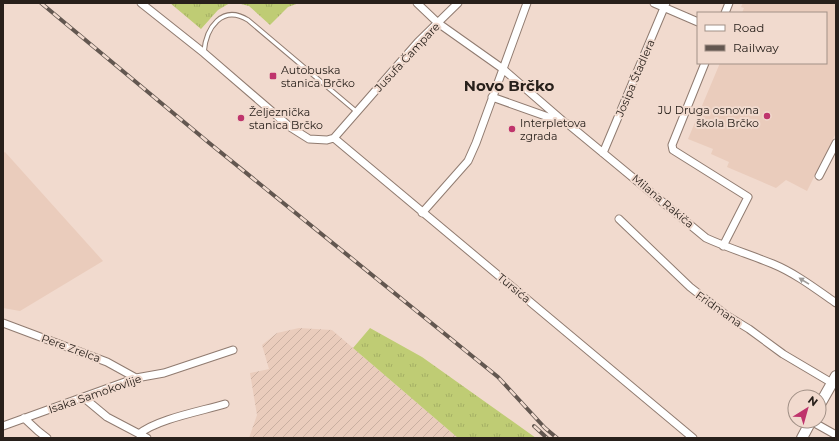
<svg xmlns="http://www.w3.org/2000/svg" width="839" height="441" viewBox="0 0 839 441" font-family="Montserrat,sans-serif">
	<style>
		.built { fill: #eaccbc }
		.industrial { fill: url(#industrial-furrows) }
		.grass { fill: url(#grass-tufts) }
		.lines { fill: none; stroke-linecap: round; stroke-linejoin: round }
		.service-casing { stroke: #907b70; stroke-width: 5.5 }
		.minor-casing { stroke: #907b70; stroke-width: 9 }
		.secondary-casing { stroke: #907b70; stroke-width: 12 }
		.service { stroke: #fff; stroke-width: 3.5 }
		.minor { stroke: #fff; stroke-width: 7 }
		.secondary { stroke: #fff; stroke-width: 10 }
		.rail-casing { stroke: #635750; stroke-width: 4 }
		.rail { stroke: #f1dace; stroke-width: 2.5; stroke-dasharray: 8; stroke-linecap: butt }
		.oneway { fill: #9e9b98 }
		.poi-dot { fill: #bf346c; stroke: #f1dace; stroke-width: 1.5 }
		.labels { text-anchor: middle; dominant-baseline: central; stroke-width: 4; stroke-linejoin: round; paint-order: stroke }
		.street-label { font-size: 11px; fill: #28201b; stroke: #f1dace }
		.poi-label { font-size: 11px; fill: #28201b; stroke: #f1dace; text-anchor: start }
		.district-label { font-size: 15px; font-weight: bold; fill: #28201b; stroke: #f1dace }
	</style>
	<defs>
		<pattern id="industrial-furrows" width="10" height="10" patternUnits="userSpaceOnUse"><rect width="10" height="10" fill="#eaccbc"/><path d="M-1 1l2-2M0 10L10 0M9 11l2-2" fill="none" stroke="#c9afa1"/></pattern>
		<pattern id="grass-tufts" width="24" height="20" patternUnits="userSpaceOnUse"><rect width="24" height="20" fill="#bfcc74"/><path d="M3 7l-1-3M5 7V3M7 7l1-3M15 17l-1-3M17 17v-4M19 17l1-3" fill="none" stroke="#a4af64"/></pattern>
	</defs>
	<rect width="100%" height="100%" fill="#f1dace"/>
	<path class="built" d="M743,3h93v130l-29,58 -21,-11 -10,8 -49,-21 2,-5 -18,-8 2,-5 -25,-10 32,-76h106v-50h-84l2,-5 -3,-1z
		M5,152l98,109 -83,50 -17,-3v-155z"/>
	<path class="industrial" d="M299,328l33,2 126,108h-209l8,-23 -7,-42 19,-4 -7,-24 15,-12z"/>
	<path class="grass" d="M170,3h60l-12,7 -17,19z
		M237,3h62l-11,4 -18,18 -21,-19z
		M370,328l52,29 114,81h-78l-105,-90z"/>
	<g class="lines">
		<g class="service-casing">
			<path id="service" d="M204,52c2,-24 18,-48 44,-32l109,92"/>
		</g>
		<g class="minor-casing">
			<path id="minor" d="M141,3l63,50 86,74 19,12 18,1 7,-2 84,-96 40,-39
				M417,3l21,20 65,46 61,53
				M654,3l44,19
				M725,13l4,-10
				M705,63l-33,82 1,5 75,47 -25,49
				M492,97l76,27 138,114c22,10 45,17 67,26 22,9 43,25 63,39
				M334,138l359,300
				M603,153l63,-150
				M819,176l17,-33
				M422,213l46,-52 8,-18 51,-140
				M619,219l71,68 36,28 23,14 34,25 49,29
				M3,323l104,39 29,16
				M83,397l24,20 40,21
				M24,418l14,13 9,7
				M811,421l25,14
				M3,426l133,-48 28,-5 69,-23
				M139,434c18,-15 63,-23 86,-30"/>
		</g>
		<g class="secondary-casing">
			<path id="secondary" d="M819,406l17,-30
				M802,438l9,-17"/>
		</g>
		<use href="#service" class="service"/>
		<use href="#minor" class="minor"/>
		<use href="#secondary" class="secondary"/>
		<g class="rail-casing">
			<path id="rail" d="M41,3l167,139 290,235 47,51 12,10
				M534,426l13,12"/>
		</g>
		<use href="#rail" class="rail"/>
	</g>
	<defs><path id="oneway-solid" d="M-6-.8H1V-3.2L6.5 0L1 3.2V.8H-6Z"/></defs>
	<use class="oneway" href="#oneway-solid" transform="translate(804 281) rotate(-148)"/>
	<g class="poi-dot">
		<rect x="269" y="72" width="8" height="8" rx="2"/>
		<circle cx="767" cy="116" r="4"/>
		<circle cx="241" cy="118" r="4"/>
		<circle cx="512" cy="129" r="4"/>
	</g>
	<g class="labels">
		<g class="street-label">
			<text transform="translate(407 57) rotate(-47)">Jusufa Čampare</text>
			<text transform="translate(635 78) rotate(-67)">Josipa Štadlera</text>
			<text transform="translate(663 201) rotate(40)">Milana Rakiča</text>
			<text transform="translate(514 288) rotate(40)">Tursića</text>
			<text transform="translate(719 309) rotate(35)">Fridmana</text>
			<text transform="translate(71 348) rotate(20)">Pere Zrelca</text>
			<text transform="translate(95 394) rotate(-19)">Isaka Samokovlije</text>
		</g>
		<g class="poi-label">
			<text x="281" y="70">Autobuska<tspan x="281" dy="13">stanica Brčko</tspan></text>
			<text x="759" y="110" text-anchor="end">JU Druga osnovna<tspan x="759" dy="13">škola Brčko</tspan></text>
			<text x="249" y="112">Željeznička<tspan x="249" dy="13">stanica Brčko</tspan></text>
			<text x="520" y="123">Interpletova<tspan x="520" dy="13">zgrada</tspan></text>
		</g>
		<g class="district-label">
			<text x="509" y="85">Novo Brčko</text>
		</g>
	</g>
	<rect width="839" height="441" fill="none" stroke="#28201b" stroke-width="8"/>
	<rect x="697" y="12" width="130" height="52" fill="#f1dace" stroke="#a19086"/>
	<rect x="705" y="25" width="20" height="6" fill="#ffffff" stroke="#a19086"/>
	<text x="733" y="32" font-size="12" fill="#28201b">Road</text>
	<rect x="705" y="45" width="20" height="6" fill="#635750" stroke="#a19086"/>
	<text x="733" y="52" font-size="12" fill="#28201b">Railway</text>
	<g transform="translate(807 409) rotate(37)"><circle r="19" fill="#f1dace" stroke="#a19086"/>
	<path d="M0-3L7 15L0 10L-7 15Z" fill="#bf346c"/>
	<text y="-6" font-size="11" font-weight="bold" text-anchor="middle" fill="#28201b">N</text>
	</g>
</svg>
